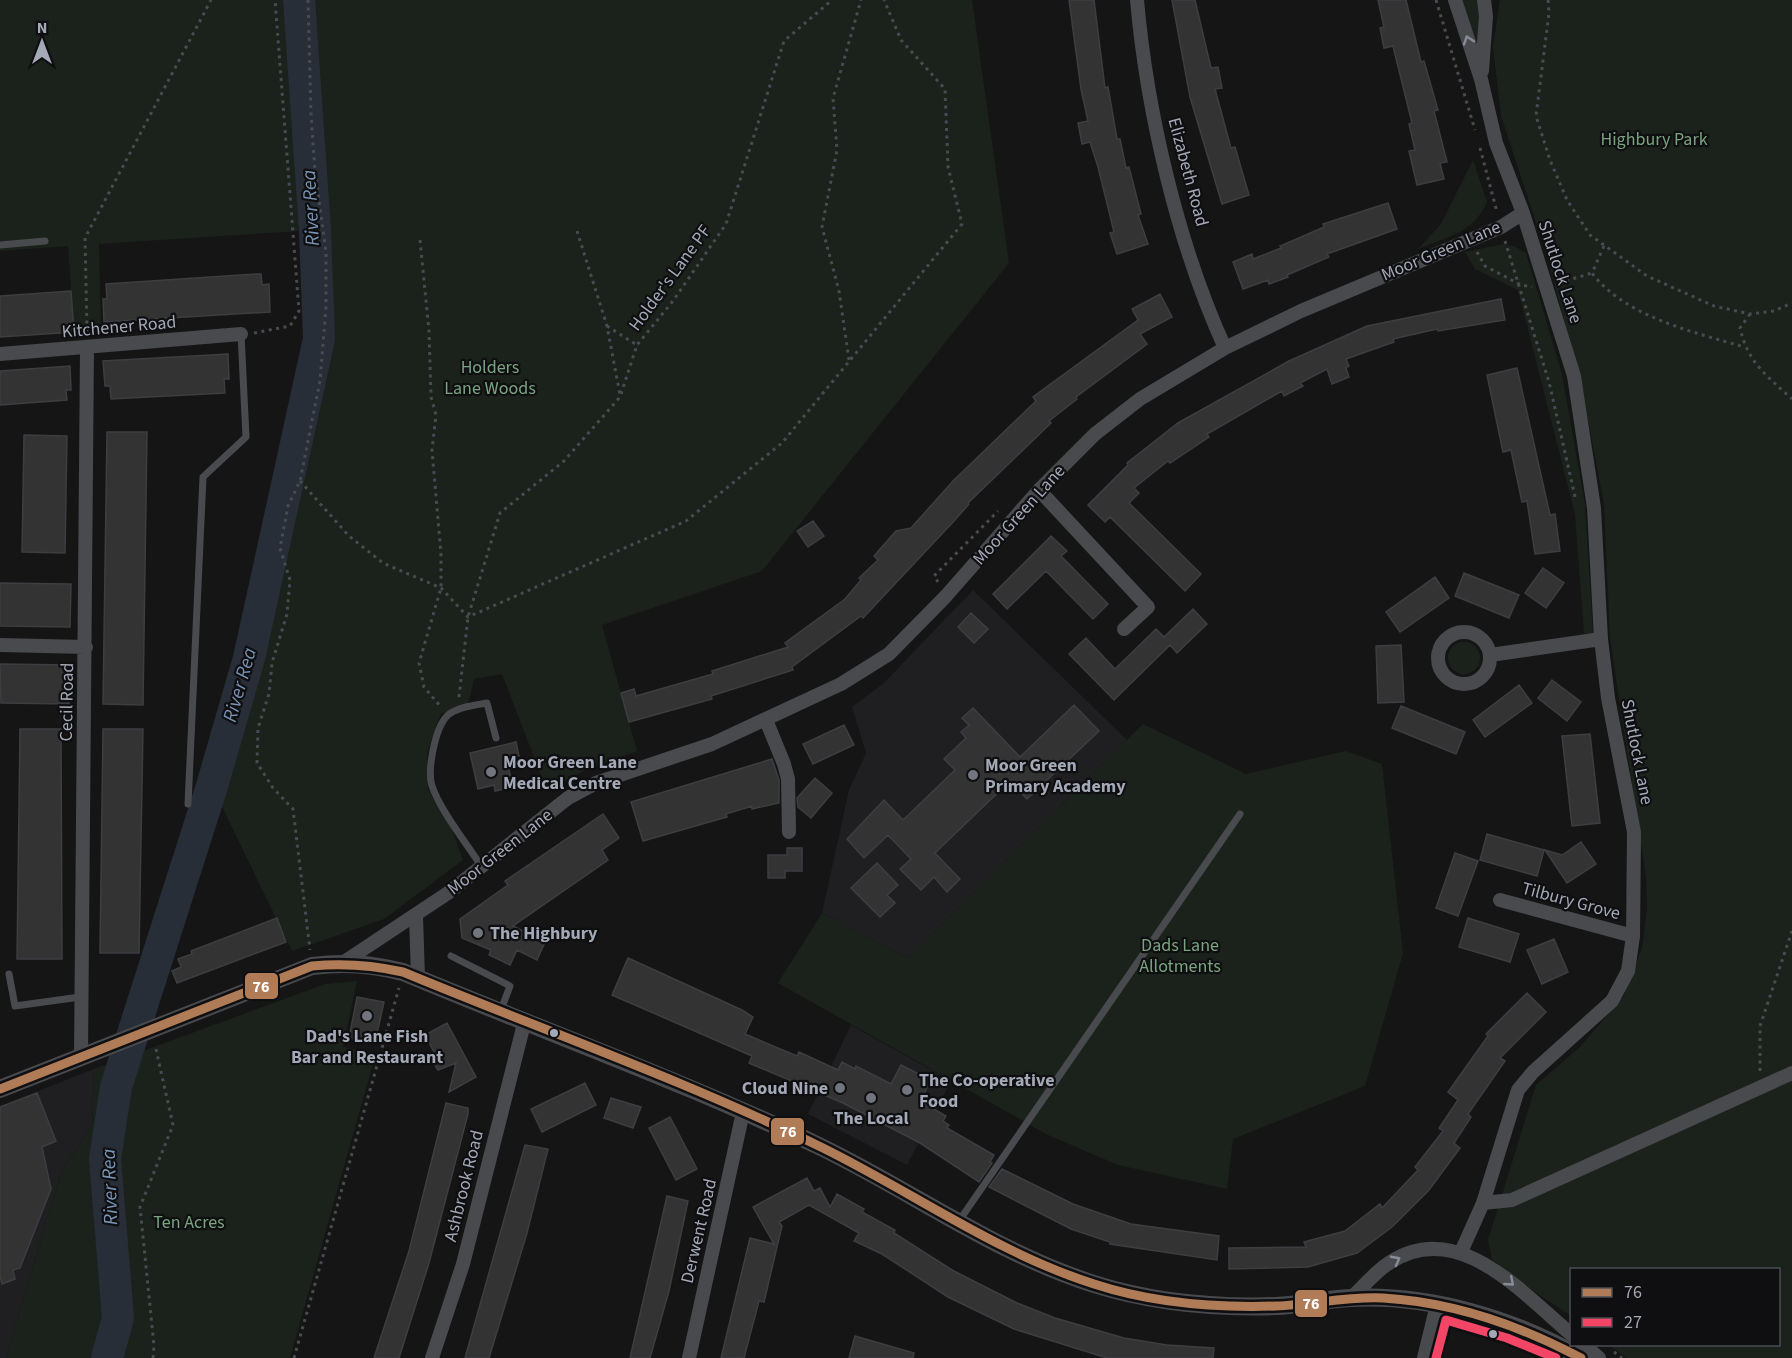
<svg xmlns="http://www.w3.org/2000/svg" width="1792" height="1358" viewBox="0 0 1792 1358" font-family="'Source Sans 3',sans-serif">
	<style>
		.built { fill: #1f1f21 }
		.green { fill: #1b221c }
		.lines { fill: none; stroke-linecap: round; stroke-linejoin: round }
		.river { stroke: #272e37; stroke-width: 32 }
		.building { fill: #333334; stroke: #3d3e41; stroke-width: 1.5 }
		.path { stroke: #4a4b50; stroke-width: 3; stroke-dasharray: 3 4.5; stroke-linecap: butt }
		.service { stroke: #494a4e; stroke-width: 7 }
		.minor { stroke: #494a4e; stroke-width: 14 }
		.tertiary { stroke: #494a4e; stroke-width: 18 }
		.bus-1-casing { stroke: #0f0f11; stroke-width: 14 }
		.bus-2-casing { stroke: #0f0f11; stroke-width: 14 }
		.bus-1 { stroke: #b07c57; stroke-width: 9 }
		.bus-2 { stroke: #f34667; stroke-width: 9 }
		.oneway { stroke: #898c98 }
		.poi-dot { fill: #72757e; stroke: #0f0f11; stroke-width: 2 }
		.bus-dot { fill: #a4a9b7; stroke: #0f0f11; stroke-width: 2 }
		.labels { text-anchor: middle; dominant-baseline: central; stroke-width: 4.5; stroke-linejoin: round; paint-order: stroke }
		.park-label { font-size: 18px; fill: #7aa480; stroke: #0f0f11 }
		.street-label { font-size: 18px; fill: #a4a9b7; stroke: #0f0f11 }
		.poi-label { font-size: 18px; font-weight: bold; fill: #a4a9b7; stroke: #0f0f11; text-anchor: start }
		.water-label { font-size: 20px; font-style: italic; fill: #7994b5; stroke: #0f0f11 }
		.line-badge { stroke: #0f0f11; stroke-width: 2 }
		.badge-label { font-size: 16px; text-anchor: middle; font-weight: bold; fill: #fff }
	</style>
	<rect width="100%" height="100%" fill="#151515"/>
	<path class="built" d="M973,590l154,150 -219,218 -86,-45 27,-123 17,-37 -14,-46 32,-24z
		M851,1025l100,56 -44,84 -99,-51z
		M94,1069l-2,56 -31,48 -55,185h-6v-252z"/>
	<path class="green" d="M0,0h972l37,263 -247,308 -160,54 35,126 -50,18 -40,22 -45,-117 -28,5 -6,26 -27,9 -14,38 1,38 23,37 12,33 -79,59 -92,32 -80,-165 37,-128 70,-318 -4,-110 -216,14 2,84 -27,4 -6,-86 -68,5z
		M1460,0h19v63z
		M1500,0h292v1358h-165l-18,-13 169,-1v-74h-206l-1,46 -55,-37 -24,-20 -4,-19 48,-155 44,-38 43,-50 19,-49 5,-38 -1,-33 -36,-239 -6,-134 -24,-126 -34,-125 -45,-137 -8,-69z
		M1473,160l14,42c-14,32 -39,34 -69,47l23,-25z
		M1503,244l11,2 12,7 36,121 23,130 8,130 -9,-1 -9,-119 -57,-224 -43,-21 -10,-17z
		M1448 658a16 16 0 1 1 32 0a16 16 0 1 1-32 0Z
		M1143,724l103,50 100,-23 36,13 21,189 -38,133 -132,53 -6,50 -109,-24 -70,-30 -270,-152 44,-70 86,45z
		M357,981l-14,66 33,6 -86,305h-284l55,-185 31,-48 2,-56 231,-85z"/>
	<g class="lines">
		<path class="river" d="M107,1358l11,-40 -13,-159 11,-72 96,-301 37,-128 70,-319 -4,-109 -16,-230"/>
	</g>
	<path class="building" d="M1069,0h25l11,88 3,-1 9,52h3l6,29 3,-1 12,47 -3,1 10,29 -31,10 -7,-21 4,-1 -16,-65 -8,-25 -8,2 -4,-21 10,-2 -7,-32z
		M1172,0h23l16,68 7,-1 4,21 -7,1 16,59 4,-1 14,48 -27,9 -32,-107z
		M1378,0h28l15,62 3,-1 14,49 -4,1 13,51 -7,1 4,16 -27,6 -8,-34 6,-1 -6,-26 3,-1 -19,-77 -9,2 -4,-20 4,-1z
		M1388,203l9,26 -70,25 2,3 -42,18 1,2 -19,7 -1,-4 -25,9 -10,-27 19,-8 1,5 28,-11 -1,-2 44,-19 -1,-3z
		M256,274h5l1,11 7,-1 1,28 -166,10 -1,-23h4l-1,-15z
		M71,291l3,41 -74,5v-41z
		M1160,294l12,23 -32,17 7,10 -71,53 1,2 -28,22 2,2 -83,80 1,1 -15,17 -91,97 -2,-2 -69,51 1,3 -82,26 1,3 -83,23 -8,-29 13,-4 2,7 77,-22 -1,-3 76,-24 -3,-4 60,-44 16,-19 -2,-2 19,-18 -4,-4 22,-25 15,-3 43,-48 82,-79 -3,-4 105,-77 -6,-11z
		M1501,299l4,21 -67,11 -1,-2 -44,10 1,3 -48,17 3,7 -3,2 3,9 -17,7 -5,-15 -27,14 3,3 -19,10 -2,-5 -75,43 2,3 -39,26 -2,-2 -34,27 5,5 -10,10 72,71 -16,17 -75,-74 -5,5 -17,-17 40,-40 -1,-2 51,-40 111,-62 78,-35z
		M228,354l1,25h-5l1,14 -114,6 -1,-13h-5l-2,-25z
		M70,366l1,24h-5l1,10 -67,5v-34z
		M1517,368l33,147 5,-1 5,37 -25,3 -8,-53 -5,1 -11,-52 -8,2 -16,-77z
		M107,432h40l-4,273 -40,-1z
		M24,435l43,1 -2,117 -43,-1z
		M813,521l11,15 -16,11 -11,-16z
		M1051,536l16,15 -6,5 47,48 -15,15 -47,-48 -39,38 -14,-15z
		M1543,568l21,15 -18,25 -21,-15z
		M1464,573l55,22 -10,23 -54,-22z
		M1435,577l14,21 -49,34 -14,-20z
		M0,583l71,1 -1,43 -70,-1z
		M1193,609l14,15 -30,29 -7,-8 -56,55 -45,-46 17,-16 29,31 41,-40 8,8z
		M971,613l17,16 -14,14 -16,-16z
		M1401,645l3,57 -26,1 -2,-57z
		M0,664l70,1 -1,39 -68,-1z
		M1552,680l29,22 -14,19 -29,-23z
		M1519,685l13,18 -47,34 -12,-17z
		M1074,705l25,26 -72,68 -17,-18 -75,72 25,26 -13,13 -13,-15 -13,13 -21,-21 11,-10 -23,-24 -24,23 -17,-19 37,-39 19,20 52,-50 -11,-11 22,-21 -5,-6 8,-7 -7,-7 11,-10 47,49z
		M1401,706l64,26 -9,22 -64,-26z
		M844,725l10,20 -41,19 -10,-20z
		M20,729h41l1,230h-45z
		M103,729h40l-4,224h-39z
		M1590,734l10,89 -28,3 -10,-90z
		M516,742l3,14 -13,2 7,29 -18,4 -1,-6 -16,4 -8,-36z
		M772,759l7,21v23l-27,6v-3l-26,8 1,3 -84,24 -12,-39z
		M815,778l17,15 -21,25 -13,-11 -1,-9z
		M603,814l16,24 -17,12 6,10 -95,66 32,16 -8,18 -20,-10 -7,15 -21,-10 2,-5 -29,-12 -2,-19 48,-34 -3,-4z
		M1487,834l57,16 -7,26 -57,-16z
		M1581,842l15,22 -29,19 -22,-33 17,5z
		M787,848h15v23h-17v7h-17v-23h19z
		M1455,853l23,8 -20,55 -22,-8z
		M877,863l21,22 -11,10 8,8 -15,14 -29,-29z
		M277,918l9,24 -109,41 -5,-12 9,-4 -3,-8 14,-5 -1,-3z
		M1468,918l51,16 -9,28 -51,-15z
		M1554,939l14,33 -26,12 -15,-34z
		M628,958l114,52 11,7 -8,17 52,22 2,-4 39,18 4,-8 13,7 1,-3 35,18 10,-19 30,15 -11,21 26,15 -3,5 6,4 -2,3 47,27 -4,7 2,1 -13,19 -59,-39 -77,-40 -94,-40 3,-7 -140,-61z
		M1527,993l19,19 -46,46 5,3 -37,53 3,3 -17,26 6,5 -31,42 -37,37 -35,26 -49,14 -79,2v-21l77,-1 -2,-5 41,-11 35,-27 2,4 36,-38 -3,-3 28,-36 -4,-3 19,-28 -10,-8 40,-56 -2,-2z
		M357,997l27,5 -9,41 -26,-5z
		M447,1023l29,54 -27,15 7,-29 -18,7 -8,-13 5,-3 -10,-19z
		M585,1083l11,22 -54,27 -11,-23z
		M37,1093l19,48 -14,6 9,42 -31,79 -7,2 2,9 -13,5 -2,-8v-169z
		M611,1098l30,9 -8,21 -29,-10z
		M446,1103l22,5v6l-39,149 -30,95h-25l35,-107z
		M670,1117l27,52 -21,11 -27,-52z
		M525,1145l23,4 -21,84 -38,125h-24z
		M1002,1169l71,35 58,20 88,12 -2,24 -107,-16v-2l-39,-13 -82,-42z
		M807,1178l7,13 6,-3 10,19 7,-13 27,15 -2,3 33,18 -1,3 58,37 65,33 38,15 69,20 43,7 47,3 -1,10h-106l-93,-29 -66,-32 -66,-43 -28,-13 5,-8 -50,-28 -30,17 3,4 -18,76 -5,-1 -15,57h-23l29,-120 24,6 -21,-37z
		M667,1196l21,5 -19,90 -19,67h-20z
		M855,1336l59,17 -1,5h-64z"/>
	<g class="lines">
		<path class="path" d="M308,0l3,115 4,56 11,81v55l-6,74 -20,100 -12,25 -8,42 10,32 -3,34 -15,49 -3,31 -11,34 -1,35 16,25 20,21 17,141
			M1436,0l39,130
			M1548,0l1,13 -13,103 14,44 17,40 23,35 57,41 67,30 36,8 24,-3 18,-8
			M1480,148l17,64
			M577,231l30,95 13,69
			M420,240l9,91 2,66 5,18 -4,35 9,104v34l-22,75 5,24 16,19
			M1505,241l44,141 27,119
			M1604,246l-12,27c33,44 102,59 152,74
			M1477,252l8,14 36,19 11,2
			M1559,283l33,-10
			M1750,314l-10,14c8,35 27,48 52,71
			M607,326l30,19
			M87,331l-2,-93 126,-238
			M254,333l36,-7 9,-15 -24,-311
			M849,360l-10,-69 -17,-64 15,-77 -4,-52 28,-98
			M300,481l49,55 34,27 58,25 27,29 218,-96 96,-78 180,-219 -14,-57 -3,-78 -44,-49 -17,-40
			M938,582l-4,-6 64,-65
			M459,697l9,-80 32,-104 64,-52 56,-64 17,-52 36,-44 53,-77 58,-183 48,-41
			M1760,1071v-45l32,-95
			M1614,1352l8,6
			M153,1358l1,-12 -14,-139 33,-82 -18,-80
			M294,1358l105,-370"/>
		<path class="service" d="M0,245l45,-4
			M188,804l15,-327 43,-40 -5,-103
			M481,866c-14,-22 -41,-56 -49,-80 -5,-16 3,-59 16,-71 9,-8 28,-10 39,-12l9,35
			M451,956l59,30 -9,24
			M9,974l6,32 65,-9
			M959,1221l281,-407"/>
		<path class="minor" d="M1137,0c10,113 41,245 88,348
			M1455,0l26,79 15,64 27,70 51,163 20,132 7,131 7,59 26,134 -1,104 -5,35 -16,30 -79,71 -15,18 -35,113 -22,49
			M1482,71l4,-55 -2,-16
			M0,354l241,-20
			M1039,490l109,117 -24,22
			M1438 658a26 26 0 1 1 52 0a26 26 0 1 1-52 0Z
			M0,645l86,2
			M1490,655l111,-16
			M766,720l18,44 4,15 1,53
			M1500,900l133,36
			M416,916l2,62
			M344,962l104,-69 120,-95 28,-15 116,-39 129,-60 48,-30 57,-58 93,-106 56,-56 45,-35 85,-51 76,-37 200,-84 22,-14
			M81,1056l6,-708
			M1483,1203l29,-3 280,-127
			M1351,1298c12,-11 24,-26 38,-35 69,-46 134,31 183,72
			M1583,1344l16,14
			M432,1358l31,-94 62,-244
			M689,1358l54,-246
			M1424,1358l13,-53"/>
		<path class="tertiary" d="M0,1089l312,-123c33,-4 59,-2 91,6 140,59 283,110 420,176 92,45 173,105 271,136 57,18 122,24 182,22 25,-1 50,-7 75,-8 78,-4 163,21 230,60"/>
		<g class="bus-1-casing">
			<path id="bus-1" d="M0,1089l312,-123c31,-3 60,-1 91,6 140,58 284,109 420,176 91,45 174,105 271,136 58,19 121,24 182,22 36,-1 71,-10 107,-8 71,4 136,27 198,60"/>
		</g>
		<g class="bus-2-casing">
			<path id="bus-2" d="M1436,1358l10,-38 61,18 49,20"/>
		</g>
		<use href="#bus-1" class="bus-1"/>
		<use href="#bus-2" class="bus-2"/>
	</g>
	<defs><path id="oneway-chevron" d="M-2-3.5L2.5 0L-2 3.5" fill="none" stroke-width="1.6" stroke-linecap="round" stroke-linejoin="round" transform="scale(1.5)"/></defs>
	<g class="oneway">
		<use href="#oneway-chevron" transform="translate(1468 40) rotate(-108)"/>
		<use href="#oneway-chevron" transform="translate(1396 1260) rotate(-28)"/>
		<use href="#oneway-chevron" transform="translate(1510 1282) rotate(41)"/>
	</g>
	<g class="poi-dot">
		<circle cx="491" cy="772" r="6"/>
		<circle cx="973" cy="775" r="6"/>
		<circle cx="478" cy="933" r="6"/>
		<circle cx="367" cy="1016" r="6"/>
		<circle cx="840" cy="1088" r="6"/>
		<circle cx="907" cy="1090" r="6"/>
		<circle cx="871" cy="1098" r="6"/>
	</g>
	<g class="bus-dot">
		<circle cx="554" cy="1033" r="5"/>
		<circle cx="1493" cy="1334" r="5"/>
	</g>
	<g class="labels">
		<g class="park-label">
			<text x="1654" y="139">Highbury Park</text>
			<text x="490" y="367">Holders<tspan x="490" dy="21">Lane Woods</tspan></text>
			<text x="1180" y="945">Dads Lane<tspan x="1180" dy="21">Allotments</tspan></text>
			<text x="189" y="1222">Ten Acres</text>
		</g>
		<g class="street-label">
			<text transform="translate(1188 172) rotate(75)">Elizabeth Road</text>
			<text transform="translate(1441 251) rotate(-23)">Moor Green Lane</text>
			<text transform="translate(1560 272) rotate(72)">Shutlock Lane</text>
			<text transform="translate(670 278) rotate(-54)">Holder's Lane PF</text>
			<text transform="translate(119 327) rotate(-5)">Kitchener Road</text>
			<text transform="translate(1019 515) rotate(-48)">Moor Green Lane</text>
			<text transform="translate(67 702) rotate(-89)">Cecil Road</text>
			<text transform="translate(1637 752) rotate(79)">Shutlock Lane</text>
			<text transform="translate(500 852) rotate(-38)">Moor Green Lane</text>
			<text transform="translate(1571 901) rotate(15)">Tilbury Grove</text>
			<text transform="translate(464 1186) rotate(-76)">Ashbrook Road</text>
			<text transform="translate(699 1231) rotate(-77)">Derwent Road</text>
		</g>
		<g class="poi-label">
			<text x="503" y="762">Moor Green Lane<tspan x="503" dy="21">Medical Centre</tspan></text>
			<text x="985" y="765">Moor Green<tspan x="985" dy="21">Primary Academy</tspan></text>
			<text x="490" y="933">The Highbury</text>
			<text x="367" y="1036" text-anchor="middle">Dad's Lane Fish<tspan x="367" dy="21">Bar and Restaurant</tspan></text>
			<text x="919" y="1080">The Co-operative<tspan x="919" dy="21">Food</tspan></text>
			<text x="828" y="1088" text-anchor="end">Cloud Nine</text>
			<text x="871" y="1118" text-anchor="middle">The Local</text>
		</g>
		<g class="water-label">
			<text transform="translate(311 208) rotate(-93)">River Rea</text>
			<text transform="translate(240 685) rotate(-74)">River Rea</text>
			<text transform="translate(110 1187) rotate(-92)">River Rea</text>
		</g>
	</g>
	<g class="line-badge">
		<rect x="244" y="972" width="35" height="28" rx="6" fill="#b07c57"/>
		<rect x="770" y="1117" width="35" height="29" rx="6" fill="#b07c57"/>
		<rect x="1294" y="1289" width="34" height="29" rx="6" fill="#b07c57"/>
	</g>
	<g class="badge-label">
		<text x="261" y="992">76</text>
		<text x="788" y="1137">76</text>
		<text x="1311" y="1309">76</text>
	</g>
	<rect x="1570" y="1268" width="210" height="78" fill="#0f0f11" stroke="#4b4d53" stroke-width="1.5"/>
	<rect x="1582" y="1288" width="30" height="9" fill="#b07c57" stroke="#4b4d53" stroke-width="1.5"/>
	<text x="1624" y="1298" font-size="18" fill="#a4a9b7">76</text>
	<rect x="1582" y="1318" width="30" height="9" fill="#f34667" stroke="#4b4d53" stroke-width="1.5"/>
	<text x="1624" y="1328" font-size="18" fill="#a4a9b7">27</text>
	<g transform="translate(42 42)" stroke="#0f0f11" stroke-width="4.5" paint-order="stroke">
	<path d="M0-4.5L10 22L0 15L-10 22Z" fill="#a4a9b7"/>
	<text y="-9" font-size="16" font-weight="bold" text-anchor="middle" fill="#a4a9b7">N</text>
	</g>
</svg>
